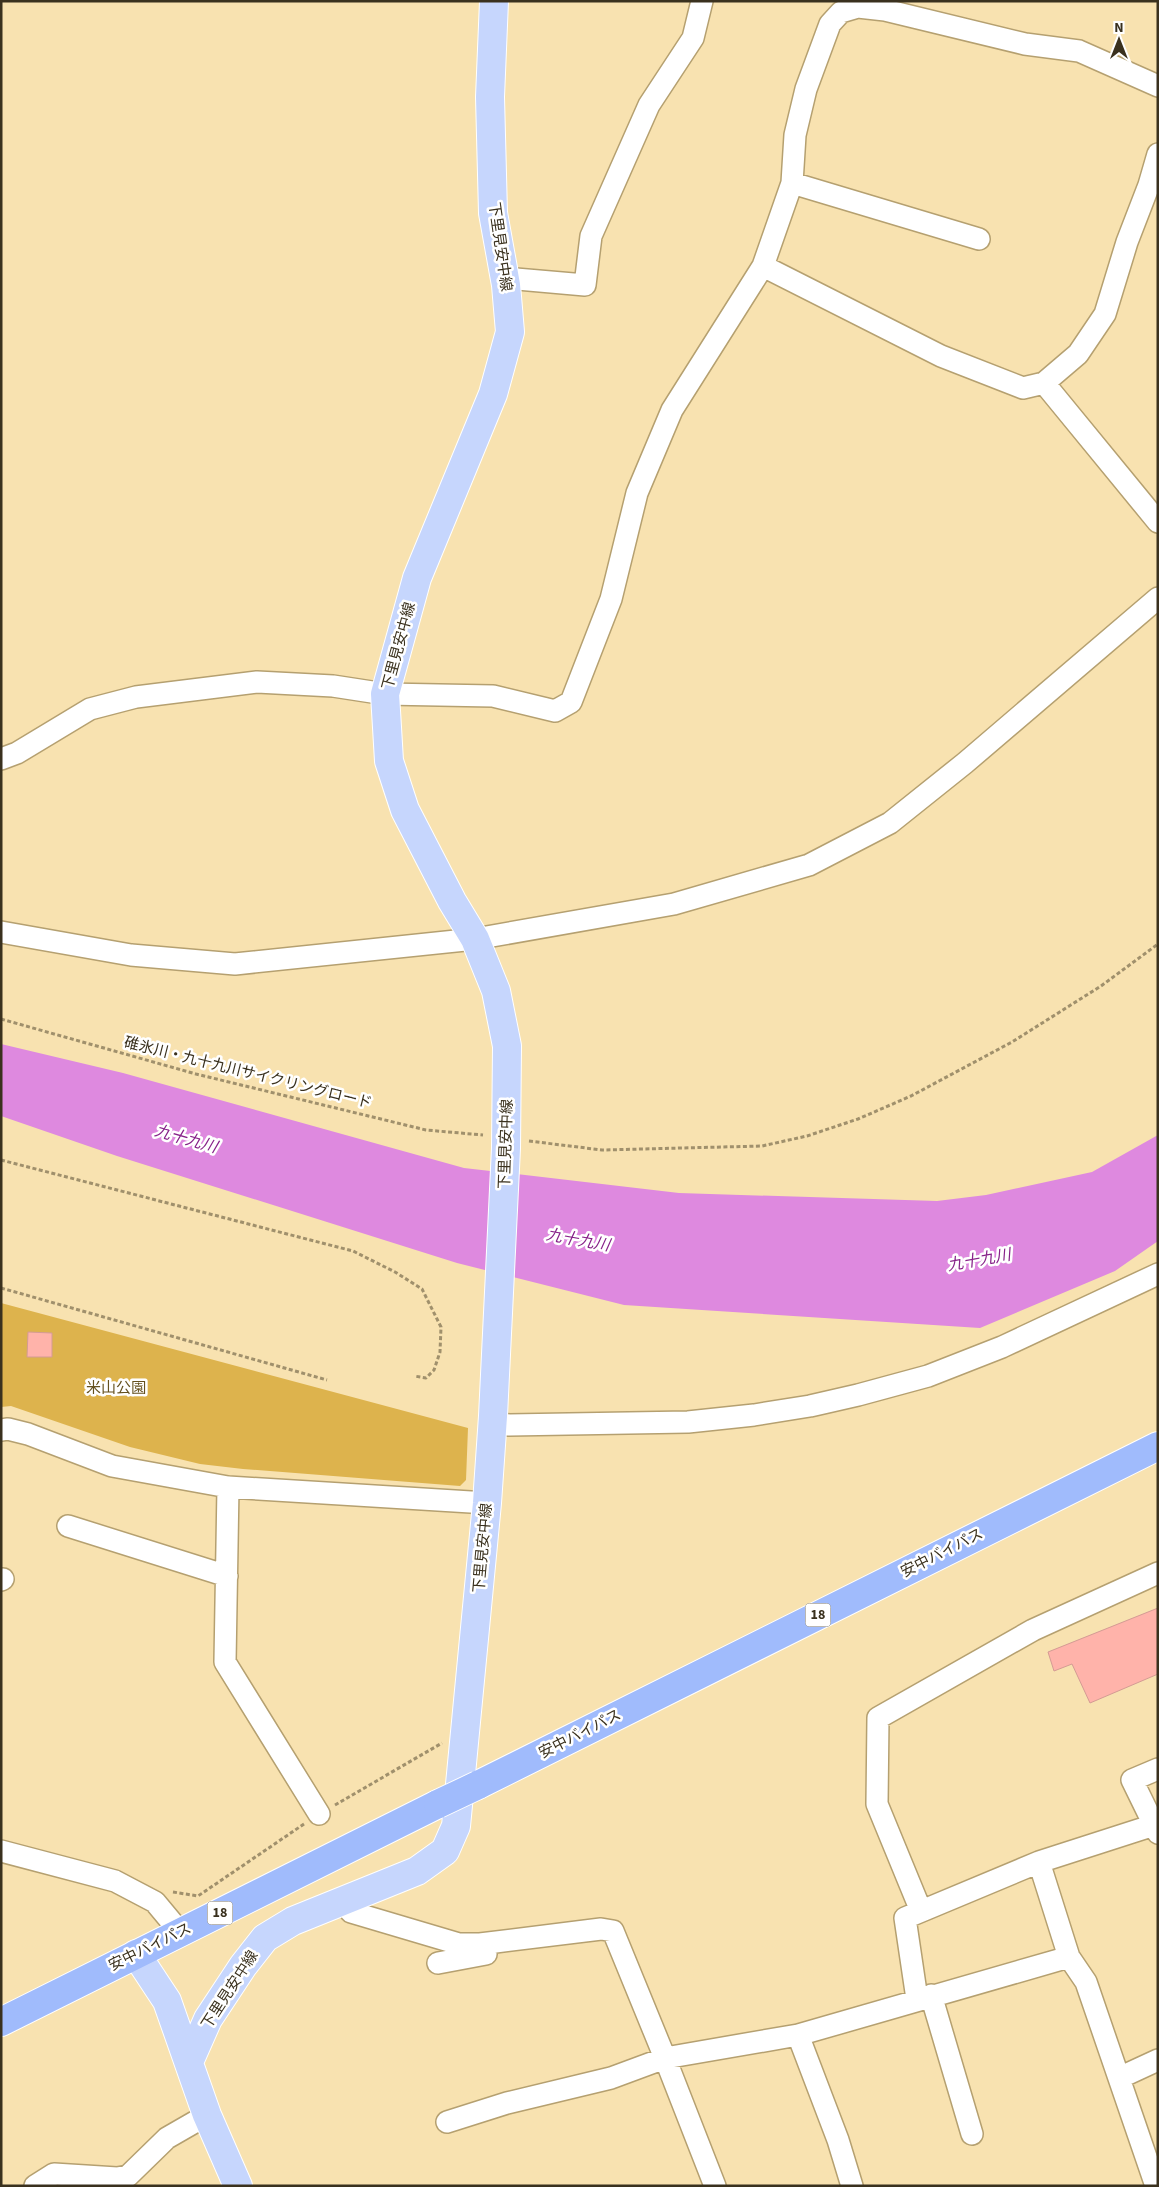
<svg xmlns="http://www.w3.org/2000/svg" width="1159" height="2187" viewBox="0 0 1159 2187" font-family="'Source Sans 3','Noto Sans JP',sans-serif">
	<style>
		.green { fill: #ddb34d }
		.water { fill: #de89df }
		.building { fill: #ffb3aa; stroke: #d49b94 }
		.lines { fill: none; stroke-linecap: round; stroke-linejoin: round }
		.minor-casing { stroke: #b5a070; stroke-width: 24 }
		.major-casing { stroke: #fff; stroke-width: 30 }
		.highway-casing { stroke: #fff; stroke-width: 30 }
		.path { stroke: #a0906c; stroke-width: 3; stroke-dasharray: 4 2.5; stroke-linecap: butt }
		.minor { stroke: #fff; stroke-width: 21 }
		.major { stroke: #c6d6fd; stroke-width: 28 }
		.highway { stroke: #a0bbfc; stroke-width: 28 }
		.highway-bridge-casing { stroke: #fff; stroke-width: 30; stroke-linecap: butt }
		.highway-bridge { stroke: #a0bbfc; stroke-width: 28 }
		.labels { text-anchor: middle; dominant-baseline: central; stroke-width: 5; stroke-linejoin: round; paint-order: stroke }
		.shield { fill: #fff; stroke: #756f62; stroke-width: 1 }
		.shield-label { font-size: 14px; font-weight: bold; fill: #3a311e }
		.street-label { font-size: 15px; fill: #3a311e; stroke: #fff }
		.park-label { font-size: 15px; fill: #65511f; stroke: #fff }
		.water-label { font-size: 16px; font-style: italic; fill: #872289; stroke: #fff }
	</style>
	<rect width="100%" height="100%" fill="#f8e2b0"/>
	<path class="green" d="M1,1303l467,125 -2,52 -6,6 -217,-17 -43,-5 -70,-17 -119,-41 -10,1z"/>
	<path class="water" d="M1,1044l122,29 341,95 215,25 258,8 49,-6 106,-23 66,-37v106l-43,30 -135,57 -356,-23 -167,-42 -340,-107 -116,-40z"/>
	<path class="building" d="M28,1332l24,1v24h-25z
		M1158,1608v66l-68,29 -18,-39 -18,7 -6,-19z"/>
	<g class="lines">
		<g class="minor-casing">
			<path id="minor" d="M792,183l187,56
				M763,266l178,90 82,32 21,-5 34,-29 27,-40 22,-72 22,-57 9,-31
				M505,278l80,7 6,-49 58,-131 44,-67 9,-37
				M1044,383l114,139
				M1,759l16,-6 73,-44 46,-12 121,-15 76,4 52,8 108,2 62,15 16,-9 40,-103 26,-106 35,-83 91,-144 29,-83 3,-48 11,-46 24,-65 11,-12 17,-5 27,3 140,34 54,7 79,35
				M1,932l130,23 104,9 240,-25 199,-35 135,-39 81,-42 75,-60 193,-165
				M492,1423l17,2 179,-3 66,-7 56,-9 48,-11 70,-19 74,-29 156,-73
				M1,1430l7,-1 20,5 84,32 116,21 259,16
				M228,1487l-3,175 94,152
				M68,1526l159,50
				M1,1580l2,-1
				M1154,1825l-22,-45 26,-11
				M1,1851l114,30 40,21 25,30
				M1039,1862l30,95 17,25 70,204
				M342,1900l9,12 108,32h21l121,-15 12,2 52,127 50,128
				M921,1911l-44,-107 1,-86 155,-88 125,-57
				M438,1963l48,-9
				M931,1995l41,139
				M917,1999l-12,-81 134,-56 115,-37 4,8
				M798,2035l40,105 14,46
				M1119,2078l39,-18
				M447,2122l60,-19 104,-25 54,-20 133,-23 271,-78
				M35,2186l19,-12 63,4 11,-2 39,-38 40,-23"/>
		</g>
		<g class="major-casing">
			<path id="major" d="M136,1954l31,47 40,114 31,71
				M189,2062l19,-43 35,-53 22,-28 28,-17 124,-50 28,-20 11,-25 31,-323 6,-87 13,-268 1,-102 -11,-55 -21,-52 -23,-38 -47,-91 -16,-49 -4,-67 32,-116 76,-184 17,-62 -4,-47 -13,-72 -3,-116 4,-96"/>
		</g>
		<g class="highway-casing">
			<path id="highway" d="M478,1785l680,-339
				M1,2022l437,-218"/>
		</g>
		<path class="path" d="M1,1019l195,55 230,56 57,5
			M529,1141l73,9 160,-4 45,-10 51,-17 53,-23 101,-54 89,-56 57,-42
			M1,1160l352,91 42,21 27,17 19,38 -1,25 -6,18 -8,8 -12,-2
			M1,1288l326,92
			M335,1805l107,-62
			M173,1892l25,4 106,-72"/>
		<use href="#minor" class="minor"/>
		<use href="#major" class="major"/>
		<use href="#highway" class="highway"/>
		<g class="highway-bridge-casing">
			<path id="highway-bridge" d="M438,1804l40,-19"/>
		</g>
		<use href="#highway-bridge" class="highway-bridge"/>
	</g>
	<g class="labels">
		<g class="shield">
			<rect x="805.5" y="1603.5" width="25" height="23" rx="4"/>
			<rect x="207.5" y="1901.5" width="25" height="23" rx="4"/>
		</g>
		<g class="shield-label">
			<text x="818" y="1615">18</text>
			<text x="220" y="1913">18</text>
		</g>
		<g class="street-label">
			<text transform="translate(500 247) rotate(82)">下里見安中線</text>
			<text transform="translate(399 646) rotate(-75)">下里見安中線</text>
			<text transform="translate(248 1073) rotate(14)">碓氷川・九十九川サイクリングロード</text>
			<text transform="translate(506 1144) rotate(-88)">下里見安中線</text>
			<text transform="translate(483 1548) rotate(-85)">下里見安中線</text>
			<text transform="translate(942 1553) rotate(-27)">安中バイパス</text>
			<text transform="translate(580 1734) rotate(-27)">安中バイパス</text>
			<text transform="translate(150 1947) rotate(-26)">安中バイパス</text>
			<text transform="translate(230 1990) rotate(-57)">下里見安中線</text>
		</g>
		<g class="park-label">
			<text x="116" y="1388">米山公園</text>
		</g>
		<g class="water-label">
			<text transform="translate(186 1139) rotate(16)">九十九川</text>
			<text transform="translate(578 1240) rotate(10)">九十九川</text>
			<text transform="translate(979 1260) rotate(-10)">九十九川</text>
		</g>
	</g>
	<rect width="1159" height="2187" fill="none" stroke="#3a311e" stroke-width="5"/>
	<g transform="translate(1119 40)" stroke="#ffffff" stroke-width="4" paint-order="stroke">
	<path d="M0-4L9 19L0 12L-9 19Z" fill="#3a311e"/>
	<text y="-8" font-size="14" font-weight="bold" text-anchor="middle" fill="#3a311e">N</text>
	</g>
</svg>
